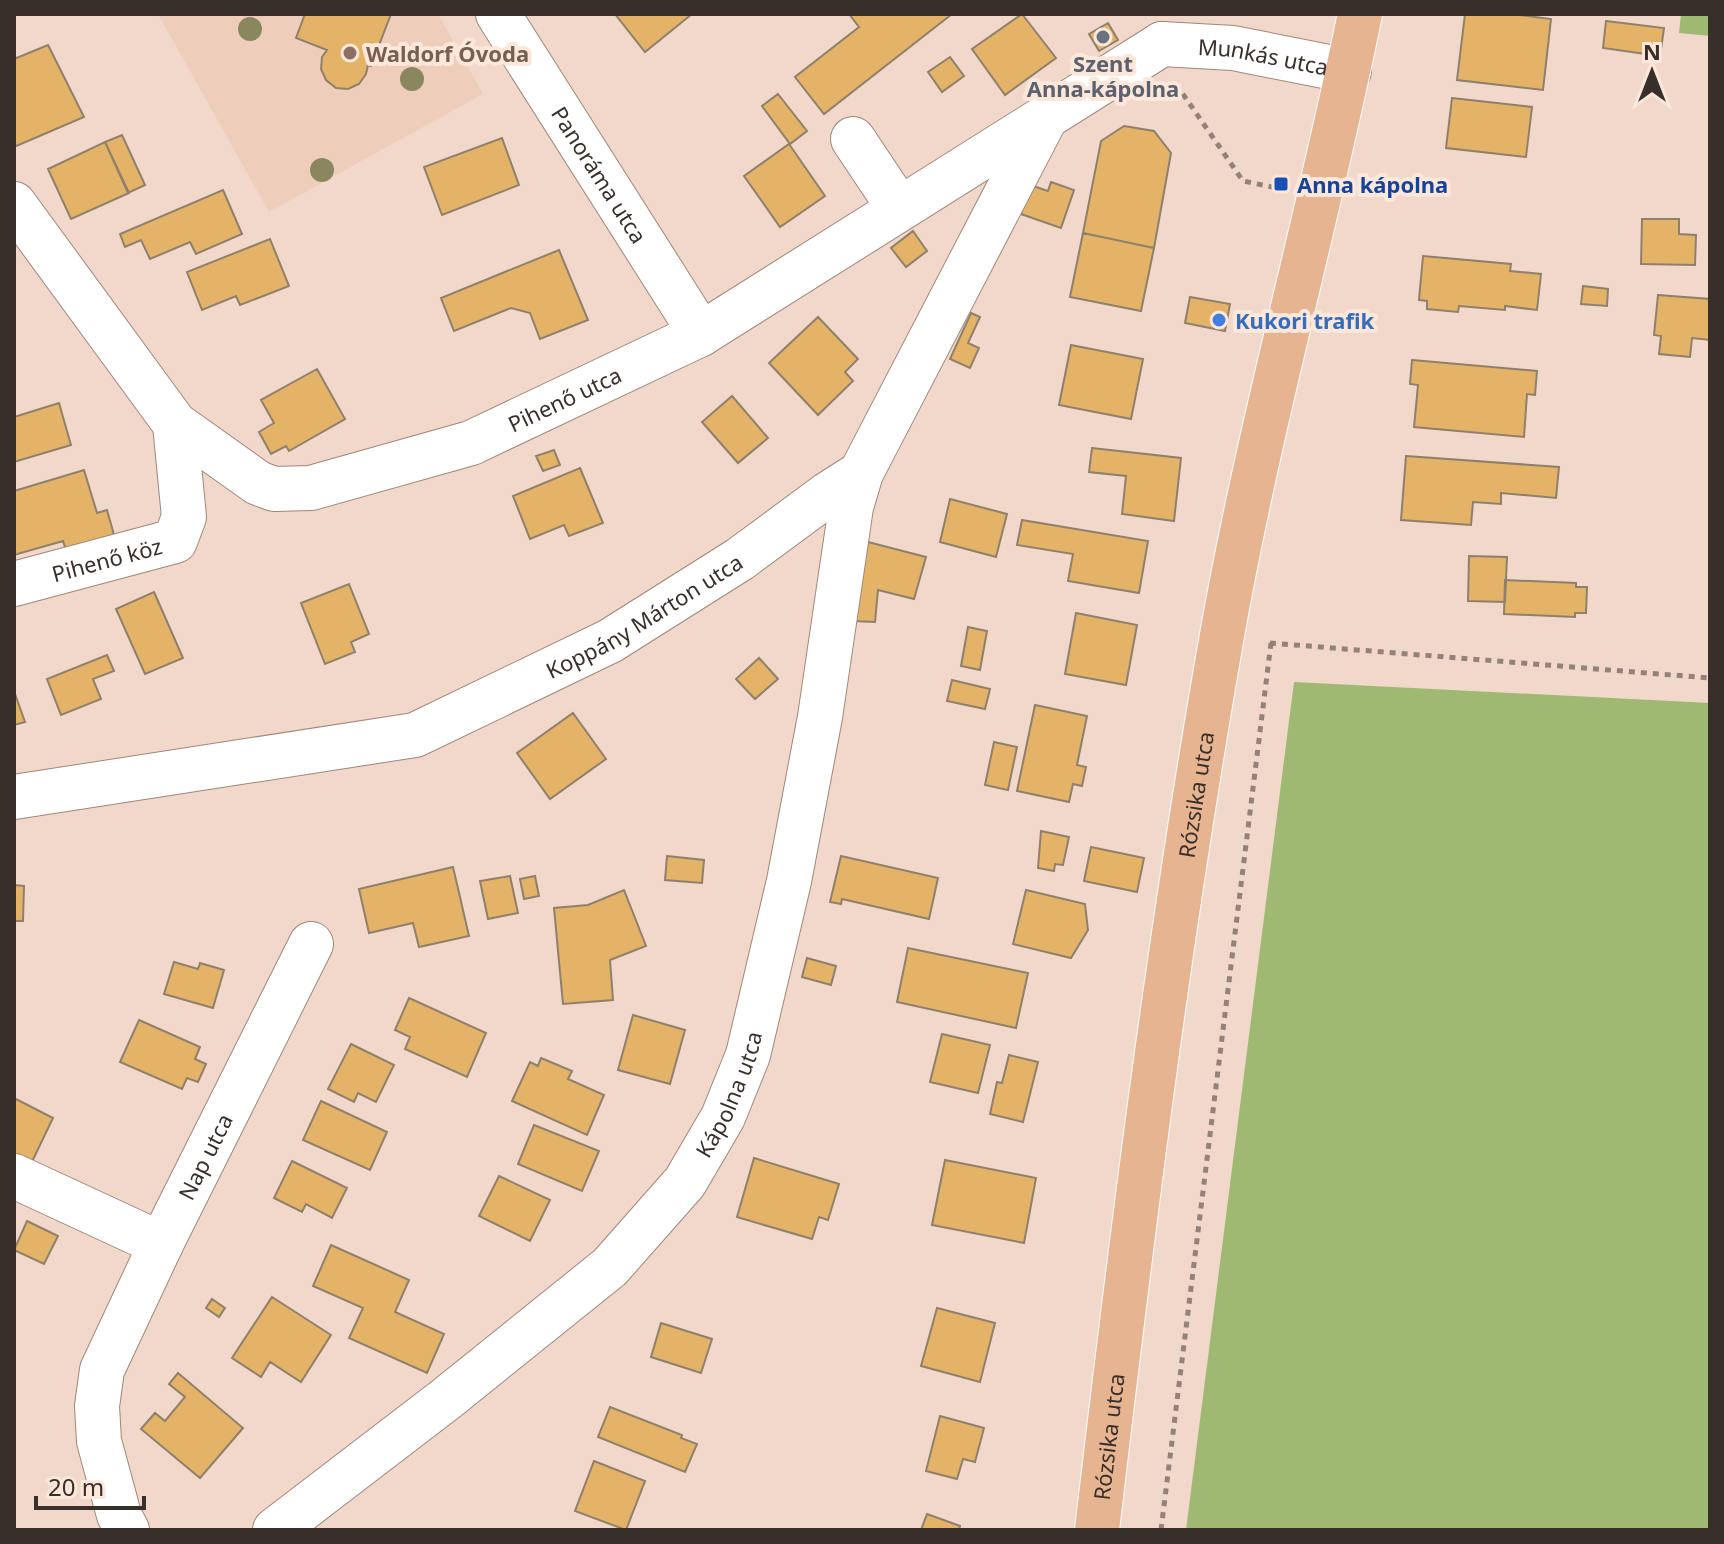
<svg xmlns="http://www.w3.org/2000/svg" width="1724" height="1544" viewBox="0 0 1724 1544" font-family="'Noto Sans',sans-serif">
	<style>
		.built { fill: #eecdbb }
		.green { fill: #a0b972 }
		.building { fill: #e5b368; stroke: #8e806b; stroke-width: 2 }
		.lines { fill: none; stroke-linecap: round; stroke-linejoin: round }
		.minor-casing { stroke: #9e877a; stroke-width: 46 }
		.major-casing { stroke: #fff; stroke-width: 46 }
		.path { stroke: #948279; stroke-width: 5; stroke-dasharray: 6 6; stroke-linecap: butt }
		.minor { stroke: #fff; stroke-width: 44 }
		.major { stroke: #e6b491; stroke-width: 44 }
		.tree { fill: #8a875f }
		.worship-dot { fill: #6b7280; stroke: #fce7db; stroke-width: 3 }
		.education-dot { fill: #8d6e63; stroke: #fce7db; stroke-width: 3 }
		.transit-dot { fill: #1a4fb4; stroke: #fce7db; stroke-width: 3 }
		.shop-dot { fill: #3f7fe0; stroke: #fce7db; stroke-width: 3 }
		.labels { text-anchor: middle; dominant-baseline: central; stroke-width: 8; stroke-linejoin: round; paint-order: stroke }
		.education-label { font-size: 22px; font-weight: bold; fill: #785e54; stroke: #fce7db; text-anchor: start }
		.street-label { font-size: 22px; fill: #392f2a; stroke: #fce7db }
		.worship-label { font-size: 22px; font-weight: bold; fill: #5b616d; stroke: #fce7db }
		.transit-label { font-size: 22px; font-weight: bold; fill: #164399; stroke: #fce7db; text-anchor: start }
		.shop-label { font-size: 22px; font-weight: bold; fill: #366cbe; stroke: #fce7db; text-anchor: start }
	</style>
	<rect width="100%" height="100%" fill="#f2d8ca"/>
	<path class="built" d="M158,14h280l45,80 -214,118z"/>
	<path class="green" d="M1681,14h29v22l-31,-3z
		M1294,682l416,21v827h-524z"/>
	<path class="building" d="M305,14h86l-20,52 -3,-1 -2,9 -7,10 -11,5 -12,-1 -10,-8 -5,-11 1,-12 5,-7 -31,-12z
		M615,14h77l-47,38z
		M849,14h103l-128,100 -29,-37 64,-50z
		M1022,14l34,44 -51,37 -33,-46z
		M1465,14h47l39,5 -8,71 -86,-10z
		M1606,21l58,7 -4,28 -57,-8z
		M1108,23l10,17 -19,11 -10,-17z
		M48,45l36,72 -70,30v-88z
		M950,57l14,19 -22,16 -14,-20z
		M778,94l29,37 -17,13 -28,-38z
		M1452,98l80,9 -6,50 -80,-9z
		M1124,126l30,5 17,22 -17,95 -71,-15 18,-92z
		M122,135l23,50 -17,8 -23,-51z
		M502,138l17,47 -77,30 -18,-48z
		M105,142l24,51 -58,26 -23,-50z
		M789,144l36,52 -45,31 -36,-51z
		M1051,182l23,8 -13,38 -40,-14 9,-29 18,6z
		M223,190l19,44 -46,20 -6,-12 -40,17 -9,-19 -16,7 -5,-13z
		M1642,219h37v15l17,1 -1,30 -54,-1z
		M913,231l14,20 -21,16 -15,-19z
		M1083,233l71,15 -13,63 -71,-14z
		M270,239l19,47 -49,19 -4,-9 -34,14 -15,-38z
		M559,250l29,70 -48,19 -10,-26 -19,-5 -57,23 -13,-33z
		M1423,256l88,8 -1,7 31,3 -4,36 -32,-4v4l-46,-4 -1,6 -31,-3v-8l-8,-1z
		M1583,286l25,3 -1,17 -26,-2z
		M1658,295l52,4v41l-18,-2 -2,19 -31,-3 2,-18 -7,-1z
		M1190,297l40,7 -5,27 -40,-8z
		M971,313l9,4 -12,26 11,5 -9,20 -20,-9z
		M818,317l40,42 -13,13 8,9 -35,34 -49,-52z
		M1071,345l72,14 -12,60 -72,-14z
		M1412,360l125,11 -2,24 -8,-1 -3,43 -110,-10 4,-42 -8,-1z
		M317,369l28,50 -56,32 -3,-5 -15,8 -12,-22 15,-9 -13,-23z
		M732,396l36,42 -30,25 -36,-41z
		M59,403l12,42 -57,17v-45z
		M1092,448l89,10 -7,63 -52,-7 4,-38 -37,-4z
		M554,450l6,15 -17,6 -7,-15z
		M1406,456l153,11 -3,31 -55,-5v11l-28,-2 -2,23 -70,-5z
		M580,468l23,55 -34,13 -5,-11 -34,14 -17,-43z
		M84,470l13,43 10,-3 9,32 -48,14 -5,-15 -49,14v-64z
		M950,499l57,15 -11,43 -56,-15z
		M1022,520l126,21 -9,52 -71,-12 5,-27 -56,-9z
		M868,542l58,15 -12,42 -36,-9 -3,32 -22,-1z
		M1469,556l38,1 -2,45 -37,-1z
		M1505,580l71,3v4h11l-1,26h-11v4l-71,-3z
		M349,584l20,50 -18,8 4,10 -30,12 -24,-61z
		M154,592l29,66 -38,16 -29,-65z
		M1076,613l61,12 -11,60 -61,-11z
		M968,627l19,4 -7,39 -19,-4z
		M107,655l7,16 -21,8 8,20 -40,16 -14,-36z
		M759,658l19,21 -23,20 -19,-20z
		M952,680l38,9 -5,20 -38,-8z
		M14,691l11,31 -11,3z
		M1035,705l52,11 -10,49 9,2 -4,19 -9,-2 -4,18 -52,-11z
		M573,713l33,46 -56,40 -33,-46z
		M994,742l23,5 -9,43 -23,-5z
		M1041,831l28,6 -6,28 -8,-1 -1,7 -16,-3z
		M1091,847l53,11 -7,34 -53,-11z
		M667,856l37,4 -2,23 -37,-3z
		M841,856l97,22 -9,41 -87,-20 -1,5 -11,-2z
		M453,867l16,69 -50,11 -6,-24 -44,10 -10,-44z
		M510,876l8,37 -30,6 -8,-38z
		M535,876l4,20 -15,3 -4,-20z
		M14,885l10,1 -1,35h-9z
		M624,890l22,56 -36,14 3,40 -50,4 -9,-96 34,-3z
		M1026,890l59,14 3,26 -17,28 -58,-14z
		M908,948l120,25 -12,55 -119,-26z
		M807,958l29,8 -5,19 -29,-8z
		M174,962l24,7 2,-6 24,7 -11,38 -49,-14z
		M409,998l77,35 -19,44 -62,-28 5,-12 -15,-7z
		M633,1015l52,15 -15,54 -52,-14z
		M139,1020l61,27 -5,12 11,5 -8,18 -11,-4 -5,11 -62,-27z
		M942,1034l48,11 -12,48 -48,-11z
		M351,1044l43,21 -18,37 -18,-9 -4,9 -26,-13z
		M1009,1055l29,7 -15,60 -33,-8 7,-32 5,1z
		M541,1058l31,13 -4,8 36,16 -17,40 -75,-34 18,-39 8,4z
		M14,1098l39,20 -23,48 -16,-8z
		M321,1101l66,31 -17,38 -67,-30z
		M534,1125l65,26 -17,40 -64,-27z
		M754,1158l85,26 -11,36 -9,-3 -7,22 -75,-22z
		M945,1160l91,18 -12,65 -92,-18z
		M292,1161l55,27 -15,30 -26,-14 -4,8 -28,-14z
		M499,1176l51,24 -20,41 -51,-25z
		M27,1221l31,15 -14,28 -30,-14z
		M331,1245l78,35 -14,32 49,22 -17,39 -78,-35 14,-30 -50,-22z
		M272,1297l59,38 -30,47 -31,-20 -9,15 -29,-19z
		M212,1299l13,9 -6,9 -13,-9z
		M937,1308l58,15 -15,59 -59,-16z
		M661,1323l51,16 -11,34 -50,-16z
		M178,1373l65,55 -43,50 -59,-49 14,-16 10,8 20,-24 -16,-13z
		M610,1407l72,28 -1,3 16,6 -12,28 -87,-35z
		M940,1416l44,12 -9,34 -12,-3 -6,20 -31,-8z
		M594,1461l51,20 -19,49 -51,-19z
		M927,1514l33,12 -1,4h-38z"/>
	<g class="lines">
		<g class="minor-casing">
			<g id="minor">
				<path id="s1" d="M498,14l203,320"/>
				<path id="s2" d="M1162,44l71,4 116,23"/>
				<path d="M853,139l46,69"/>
				<path id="s3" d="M14,204l161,220 83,59 16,6 37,-1 160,-45 230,-109 461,-290"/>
				<path id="s4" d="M14,584l161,-43 9,-24 -9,-93"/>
				<path id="s5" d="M14,797l401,-62 195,-94 130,-82 88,-65 33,-21 185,-356"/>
				<path d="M14,1176l147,68"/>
				<path id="s6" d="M127,1530l-8,-15 -20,-74 -2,-35 5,-36 59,-126 150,-300"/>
				<path id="s7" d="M275,1530l171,-131 164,-132 75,-85 38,-65 25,-62 41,-174 31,-164 31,-210 10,-34"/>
			</g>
		</g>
		<g class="major-casing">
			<g id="major">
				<path id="s8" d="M1097,1530c35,-297 72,-594 124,-889 37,-211 96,-417 139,-627"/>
			</g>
		</g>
		<path class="path" d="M1176,84l67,97 39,8
			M1270,643l440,35
			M1161,1530l110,-887"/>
		<use href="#minor" class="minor"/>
		<use href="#major" class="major"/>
	</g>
	<g class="tree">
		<circle cx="250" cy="29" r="12"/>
		<circle cx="412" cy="79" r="12"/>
		<circle cx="322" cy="170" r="12"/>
	</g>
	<circle class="worship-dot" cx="1103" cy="37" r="8"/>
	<circle class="education-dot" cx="350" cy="53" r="8"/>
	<rect class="transit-dot" x="1273" y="176" width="16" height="16" rx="4"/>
	<circle class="shop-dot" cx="1219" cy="320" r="8"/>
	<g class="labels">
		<g class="education-label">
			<text x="366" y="53">Waldorf Óvoda</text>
		</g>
		<g class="street-label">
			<text stroke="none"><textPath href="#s2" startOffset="102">Munkás utca</textPath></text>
			<text stroke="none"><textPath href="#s1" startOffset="190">Panoráma utca</textPath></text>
			<text stroke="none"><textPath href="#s3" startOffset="698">Pihenő utca</textPath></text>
			<text stroke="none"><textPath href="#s4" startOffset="96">Pihenő köz</textPath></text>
			<text stroke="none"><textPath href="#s5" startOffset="664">Koppány Márton utca</textPath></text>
			<text stroke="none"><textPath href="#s8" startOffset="742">Rózsika utca</textPath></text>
			<text stroke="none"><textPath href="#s7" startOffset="638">Kápolna utca</textPath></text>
			<text stroke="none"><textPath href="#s6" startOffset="402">Nap utca</textPath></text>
			<text stroke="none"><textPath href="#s8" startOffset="94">Rózsika utca</textPath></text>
		</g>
		<g class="worship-label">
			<text x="1103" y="63">Szent<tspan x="1103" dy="25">Anna-kápolna</tspan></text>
		</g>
		<g class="transit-label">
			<text x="1297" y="184">Anna kápolna</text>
		</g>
		<g class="shop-label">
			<text x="1235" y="320">Kukori trafik</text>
		</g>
	</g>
	<rect width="1724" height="1544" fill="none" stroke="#392f2a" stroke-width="32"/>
	<g transform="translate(1652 72)" stroke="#fce7db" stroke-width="6" paint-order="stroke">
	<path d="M0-6L14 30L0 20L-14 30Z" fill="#392f2a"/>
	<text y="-12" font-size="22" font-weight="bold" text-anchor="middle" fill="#392f2a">N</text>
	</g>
	<path d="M36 1496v12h108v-12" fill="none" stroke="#392f2a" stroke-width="4"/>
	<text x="48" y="1496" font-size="24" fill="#392f2a" stroke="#fce7db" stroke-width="6" paint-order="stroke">20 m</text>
</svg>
